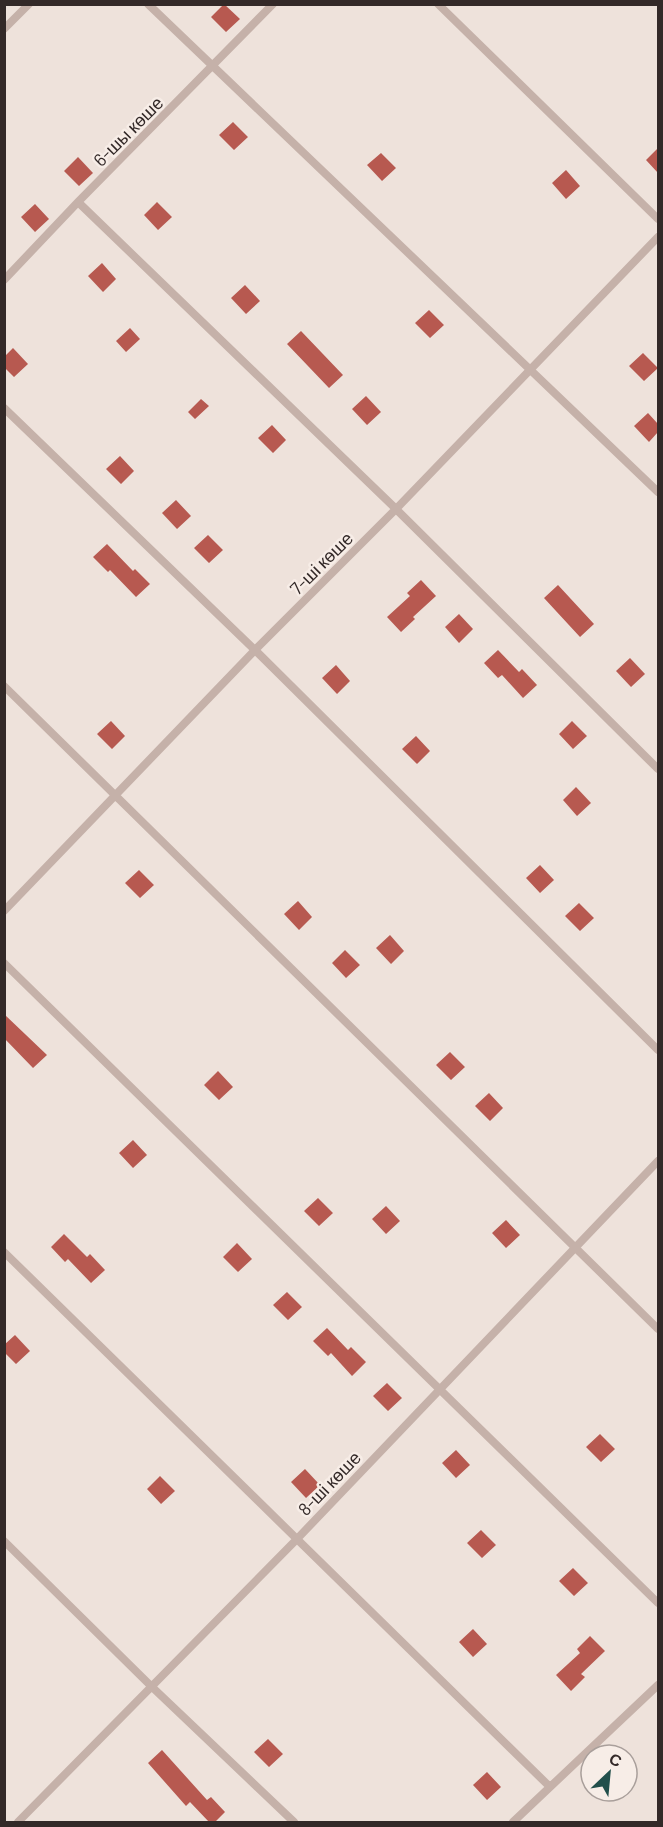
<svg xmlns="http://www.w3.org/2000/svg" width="663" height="1827" viewBox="0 0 663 1827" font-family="Barlow,sans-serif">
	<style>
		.building { fill: #b75950 }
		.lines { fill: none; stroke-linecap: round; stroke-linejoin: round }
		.lane { stroke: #c5b1a9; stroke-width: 8 }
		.labels { text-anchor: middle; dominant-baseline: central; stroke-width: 5; stroke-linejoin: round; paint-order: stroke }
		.street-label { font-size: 18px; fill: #332928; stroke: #f7ede7 }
	</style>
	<rect width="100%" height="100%" fill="#eee2db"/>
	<path class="building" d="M224,4l16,15 -14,13 -15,-15z
		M233,122l15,15 -14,13 -15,-15z
		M658,148v25l-12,-13z
		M381,153l15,15 -14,13 -15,-16z
		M78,157l15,16 -14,13 -15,-15z
		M566,170l14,16 -14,13 -14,-16z
		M157,202l15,15 -14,13 -14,-15z
		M35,204l14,15 -14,13 -14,-15z
		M102,263l14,16 -13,13 -15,-16z
		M245,285l15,16 -14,13 -15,-16z
		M429,310l15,15 -14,13 -15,-15z
		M130,328l10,11 -14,13 -10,-11z
		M301,331l42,44 -14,13 -42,-44z
		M13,348l15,16 -14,13 -10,-10v-10z
		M643,353l15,15 -14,13 -15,-15z
		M366,396l15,16 -14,13 -15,-16z
		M201,399l8,7 -14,13 -7,-7z
		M648,413l10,11v8l-9,10 -15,-16z
		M272,425l14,15 -13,13 -15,-15z
		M120,456l14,15 -13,13 -15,-15z
		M176,500l15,16 -14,13 -15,-16z
		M208,535l15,15 -14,13 -15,-15z
		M107,544l26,27 2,-2 15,15 -14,13 -26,-27 -2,2 -15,-15z
		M421,580l15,16 -23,21 2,2 -14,13 -14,-15 23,-21 -3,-3z
		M558,585l36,39 -14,13 -36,-39z
		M459,614l14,15 -14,14 -14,-16z
		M498,650l21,22 3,-3 15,16 -14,13 -21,-23 -4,3 -14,-15z
		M630,658l15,16 -14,13 -15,-16z
		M336,665l14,16 -13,13 -15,-16z
		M111,721l14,15 -13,13 -15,-15z
		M572,721l15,15 -14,13 -14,-15z
		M416,736l14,15 -13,13 -15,-15z
		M576,787l15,16 -14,13 -14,-16z
		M540,865l14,15 -14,13 -14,-15z
		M139,870l15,15 -14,13 -15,-15z
		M298,901l14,16 -13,13 -15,-16z
		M579,903l15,15 -14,13 -15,-15z
		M390,935l14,16 -13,13 -15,-16z
		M345,950l15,15 -14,13 -14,-15z
		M4,1014l43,41 -14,13 -29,-30z
		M450,1052l15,15 -14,13 -15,-15z
		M218,1071l15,16 -14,13 -15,-15z
		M489,1093l14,15 -13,13 -15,-15z
		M133,1140l14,15 -14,13 -14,-15z
		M318,1198l15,15 -14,13 -15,-15z
		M386,1206l14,15 -14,13 -14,-15z
		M506,1220l14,15 -14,13 -14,-15z
		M64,1234l23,23 3,-3 15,16 -14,13 -23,-24 -3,3 -14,-15z
		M237,1243l15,16 -14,13 -15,-15z
		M287,1292l15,15 -14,13 -15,-15z
		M327,1328l21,22 3,-3 15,15 -14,14 -21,-23 -3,3 -15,-15z
		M15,1335l15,16 -14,13 -12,-12v-7z
		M387,1383l15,15 -14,13 -15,-15z
		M600,1434l15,15 -14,13 -15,-15z
		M456,1450l14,15 -14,13 -14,-15z
		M305,1469l15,16 -14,13 -15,-16z
		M160,1476l15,15 -14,13 -14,-15z
		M481,1530l15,15 -14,13 -15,-15z
		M573,1568l15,15 -14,13 -15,-15z
		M473,1629l14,15 -14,13 -14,-15z
		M590,1636l15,15 -24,23 4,3 -14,14 -15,-16 24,-22 -3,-4z
		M268,1739l15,15 -14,13 -15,-15z
		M162,1750l45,50 4,-3 14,15 -10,10h-6l-19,-20 -4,4 -38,-43z
		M487,1772l14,15 -14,13 -14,-15z"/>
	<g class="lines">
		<path class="lane" d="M148,4l510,488
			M438,4l220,215
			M4,29l25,-25
			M78,202l318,307 262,260
			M4,280l74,-78 195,-198
			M4,408l251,242 403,400
			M4,686l654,643
			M4,911l251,-261 141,-141 262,-272
			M4,963l654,640
			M4,1252l546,535
			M4,1541l147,145 143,136
			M18,1822l279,-283 361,-378
			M513,1822l145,-137"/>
	</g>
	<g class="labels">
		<g class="street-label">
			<text transform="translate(128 131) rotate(-45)">6-шы көше</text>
			<text transform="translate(321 563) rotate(-45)">7-ші көше</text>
			<text transform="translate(329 1483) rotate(-46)">8-ші көше</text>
		</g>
	</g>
	<rect width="663" height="1827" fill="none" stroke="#332928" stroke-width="12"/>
	<g transform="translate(609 1773) rotate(26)"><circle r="28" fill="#f7ede7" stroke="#a99f9b" stroke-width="1.5"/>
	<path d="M0-4.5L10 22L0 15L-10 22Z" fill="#224f4b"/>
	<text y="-9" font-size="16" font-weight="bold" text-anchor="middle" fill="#332928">С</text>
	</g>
</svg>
